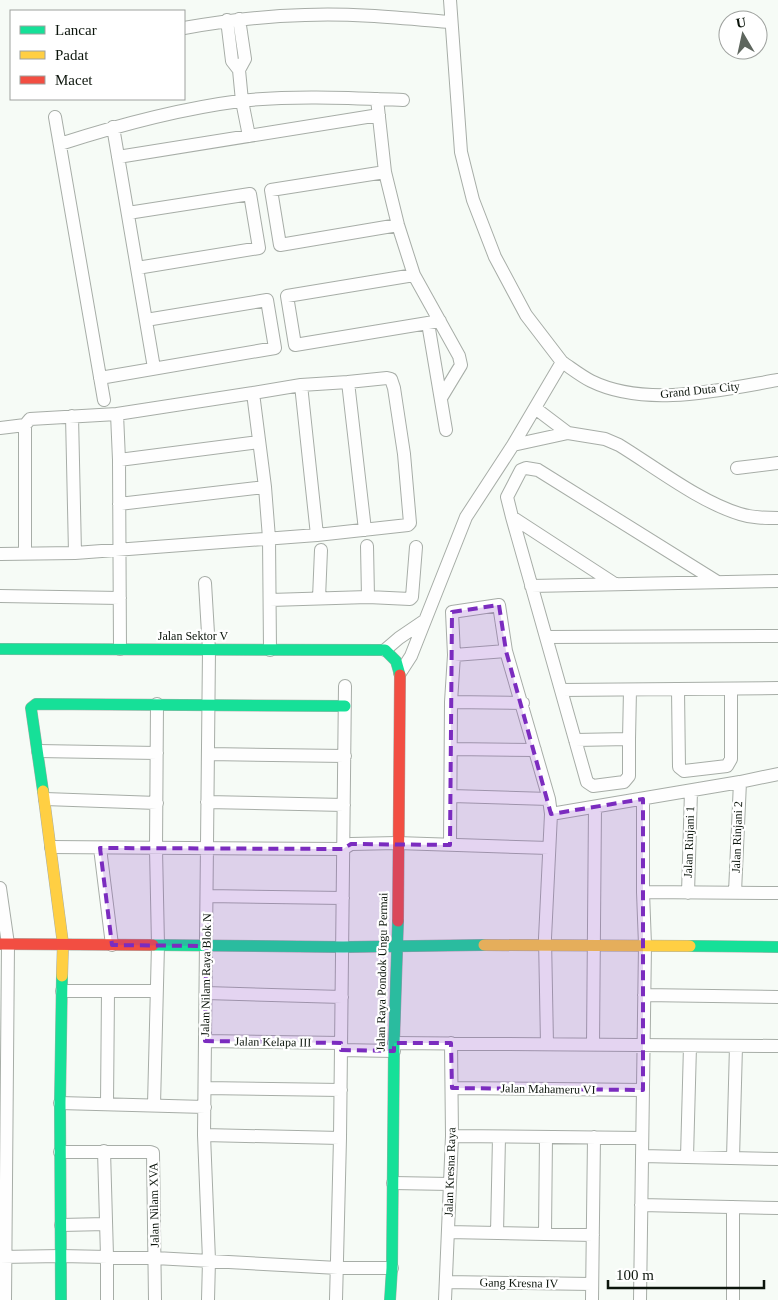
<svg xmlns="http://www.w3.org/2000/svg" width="778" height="1300" viewBox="0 0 778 1300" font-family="'Times New Roman',serif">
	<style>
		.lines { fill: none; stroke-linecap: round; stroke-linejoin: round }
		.street-casing { stroke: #a7ada7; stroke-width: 14 }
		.fast-casing { stroke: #a7ada7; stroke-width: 12 }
		.slow-casing { stroke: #a7ada7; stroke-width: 12 }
		.jam-casing { stroke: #a7ada7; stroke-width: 12 }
		.street { stroke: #fefefe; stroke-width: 12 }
		.fast { stroke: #16e098; stroke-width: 11 }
		.slow { stroke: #ffcf43; stroke-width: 11 }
		.jam { stroke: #f24e42; stroke-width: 11 }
		.marked { fill: #7b2cbf; fill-opacity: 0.2; stroke: #7b2cbf; stroke-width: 4; stroke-dasharray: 10 6; stroke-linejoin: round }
		.labels { text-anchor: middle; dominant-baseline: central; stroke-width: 4.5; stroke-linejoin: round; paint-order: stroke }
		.street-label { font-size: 12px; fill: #0c150c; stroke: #fff }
	</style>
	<rect width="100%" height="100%" fill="#f6fbf6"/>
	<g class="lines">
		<g class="street-casing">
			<path id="street" d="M450,0l11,152 12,48 22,57 31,58 36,47
				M227,20l5,41 7,9 3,31 7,35
				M184,28c40,-7 80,-12 121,-13 49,-2 97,3 145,7
				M239,70l6,-11 -6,-40
				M377,99l8,73 13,53 16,50 45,81 2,9 -20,33
				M55,117l49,283
				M113,127l41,241
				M60,144c59,-19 118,-35 180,-43 51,-6 112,-3 163,-1
				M118,157l261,-42
				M385,172l-114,18 9,55 118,-20
				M128,213l122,-19 9,54 -122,20
				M414,275l-127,21 8,49 145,-24
				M428,323l18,107
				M100,378l175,-30 -8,-48 -121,20
				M348,382l17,148
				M301,385l16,150
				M535,408l33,25
				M72,416l3,137
				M0,428l25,-3
				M513,445l55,-12 37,6 14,6c36,22 81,57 121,69 12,4 25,4 38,4
				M119,460l140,-18
				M737,468l41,-5
				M119,504l146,-17
				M512,517l103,67
				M367,546l1,51
				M0,554l75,-1 242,-18 91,-10 2,-2 -6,-69 -10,-66 -3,-9 -4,-1 -39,4 -47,3 -48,8
				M25,554v-129l5,-6 87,-5
				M205,583l4,67 -5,485 5,125 -1,40
				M531,586l247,-5
				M0,596l120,2
				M319,598l2,-48
				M270,600l98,-3 42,2 2,-2 4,-50
				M546,637l232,-1
				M120,649l-1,-189 -2,-46 136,-21 12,94 4,51 1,112
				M385,650l14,-12 25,-17
				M454,655l52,-4 43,148 2,15 -6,124 2,106
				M400,673l11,-17 55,-139 47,-72 49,-83c9,6 19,14 29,19 55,27 129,9 187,-1
				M561,690l217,-2
				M678,690l1,77 5,4 43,-5 4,-7v-69
				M451,702l72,1
				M629,739v37l-5,6 -31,4 -6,-4 -75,-265 -5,-20 14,-27 5,-2 12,2 178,111
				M575,740l54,-1 1,-49
				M451,749l84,1
				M38,751l119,2
				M208,754l137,2
				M452,796l97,3
				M45,799l112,4
				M207,802l137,3
				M551,814l189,-32 38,-8
				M450,845l1,-143 3,-47 -2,-43 47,-7 7,46
				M51,847l292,2 8,-5 46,-1 152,5
				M100,848l12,97
				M0,888l8,56 -3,356
				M643,892l135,1
				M735,892l5,-110
				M688,893l3,-102
				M207,896l136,2
				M62,991h94
				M206,993l136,4
				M644,995l134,2
				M205,1041l136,2
				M394,1043l384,3
				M593,1045l2,-238
				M341,1050l53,1
				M205,1088l136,2
				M452,1088l191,2
				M60,1103l145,4
				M107,1104l1,-112
				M154,1105l4,-160 -2,-96 1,-145
				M204,1135l136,3
				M452,1136l190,2
				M104,1151l3,105v44
				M60,1152h90l3,1 2,147
				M642,1156l136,3
				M687,1157l3,-111
				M733,1158l3,-112
				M393,1183l57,1
				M641,1205l137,3
				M61,1225l45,-1
				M448,1232l145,3
				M497,1233l2,-96
				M545,1233l1,-96
				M0,1257l61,-1 94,2 183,10h54
				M446,1282l146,2
				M336,1300l4,-162 5,-452
				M445,1300l7,-164 -1,-93
				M592,1300l2,-163
				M640,1300l5,-355 -2,-53v-93
				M733,1300v-93"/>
		</g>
		<g class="fast-casing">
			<path id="fast" d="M0,649l385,1 11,11 4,14
				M43,791l-12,-83 5,-4 309,2
				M153,945l190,2 141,-2
				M690,946l88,1
				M61,1300l-1,-197 2,-127
				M390,1300l2,-32 2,-225 4,-122"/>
		</g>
		<g class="slow-casing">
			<path id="slow" d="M43,791l20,153 -1,32
				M484,945l206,1"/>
		</g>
		<g class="jam-casing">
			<path id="jam" d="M398,921l2,-246
				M0,944l153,1"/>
		</g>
		<use href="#street" class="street"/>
		<use href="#fast" class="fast"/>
		<use href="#slow" class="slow"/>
		<use href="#jam" class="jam"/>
	</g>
	<path class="marked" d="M499,605l7,46 45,163 92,-15v291l-191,-2 -1,-45h-57v8l-53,-1v-7l-136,-2 1,-95 -94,-1 -12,-97 243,1 8,-5 99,1 2,-233z"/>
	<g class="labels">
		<g class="street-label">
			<text transform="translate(700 390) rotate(-6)">Grand Duta City</text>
			<text x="193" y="636">Jalan Sektor V</text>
			<text transform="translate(737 837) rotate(-88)">Jalan Rinjani 2</text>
			<text transform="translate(689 842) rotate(-88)">Jalan Rinjani 1</text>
			<text transform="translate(382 972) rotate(-89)">Jalan Raya Pondok Ungu Permai</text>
			<text transform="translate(206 975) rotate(-89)">Jalan Nilam Raya Blok N</text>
			<text transform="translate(273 1042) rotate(1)">Jalan Kelapa III</text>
			<text transform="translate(548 1089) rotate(1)">Jalan Mahameru VI</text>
			<text transform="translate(450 1172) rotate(-88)">Jalan Kresna Raya</text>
			<text transform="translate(154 1205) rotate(-91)">Jalan Nilam XVA</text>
			<text transform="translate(519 1283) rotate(1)">Gang Kresna IV</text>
		</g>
	</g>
	<rect x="10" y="10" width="175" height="90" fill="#ffffff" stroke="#9ea19e"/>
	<rect x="20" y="26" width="25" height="8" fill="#16e098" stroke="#9ea19e"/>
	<text x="55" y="35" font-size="15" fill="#0c150c">Lancar</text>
	<rect x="20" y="51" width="25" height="8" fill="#ffcf43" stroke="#9ea19e"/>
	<text x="55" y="60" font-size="15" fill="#0c150c">Padat</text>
	<rect x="20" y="76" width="25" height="8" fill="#f24e42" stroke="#9ea19e"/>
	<text x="55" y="85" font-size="15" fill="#0c150c">Macet</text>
	<g transform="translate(743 35) rotate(351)"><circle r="24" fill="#ffffff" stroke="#9ea19e"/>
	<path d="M0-4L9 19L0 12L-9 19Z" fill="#5e665e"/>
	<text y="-8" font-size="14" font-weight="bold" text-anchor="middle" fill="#0c150c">U</text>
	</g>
	<path d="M608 1280v8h156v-8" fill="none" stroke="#0c150c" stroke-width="2.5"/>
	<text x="616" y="1280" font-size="15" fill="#0c150c" stroke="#ffffff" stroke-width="4" paint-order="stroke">100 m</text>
</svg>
